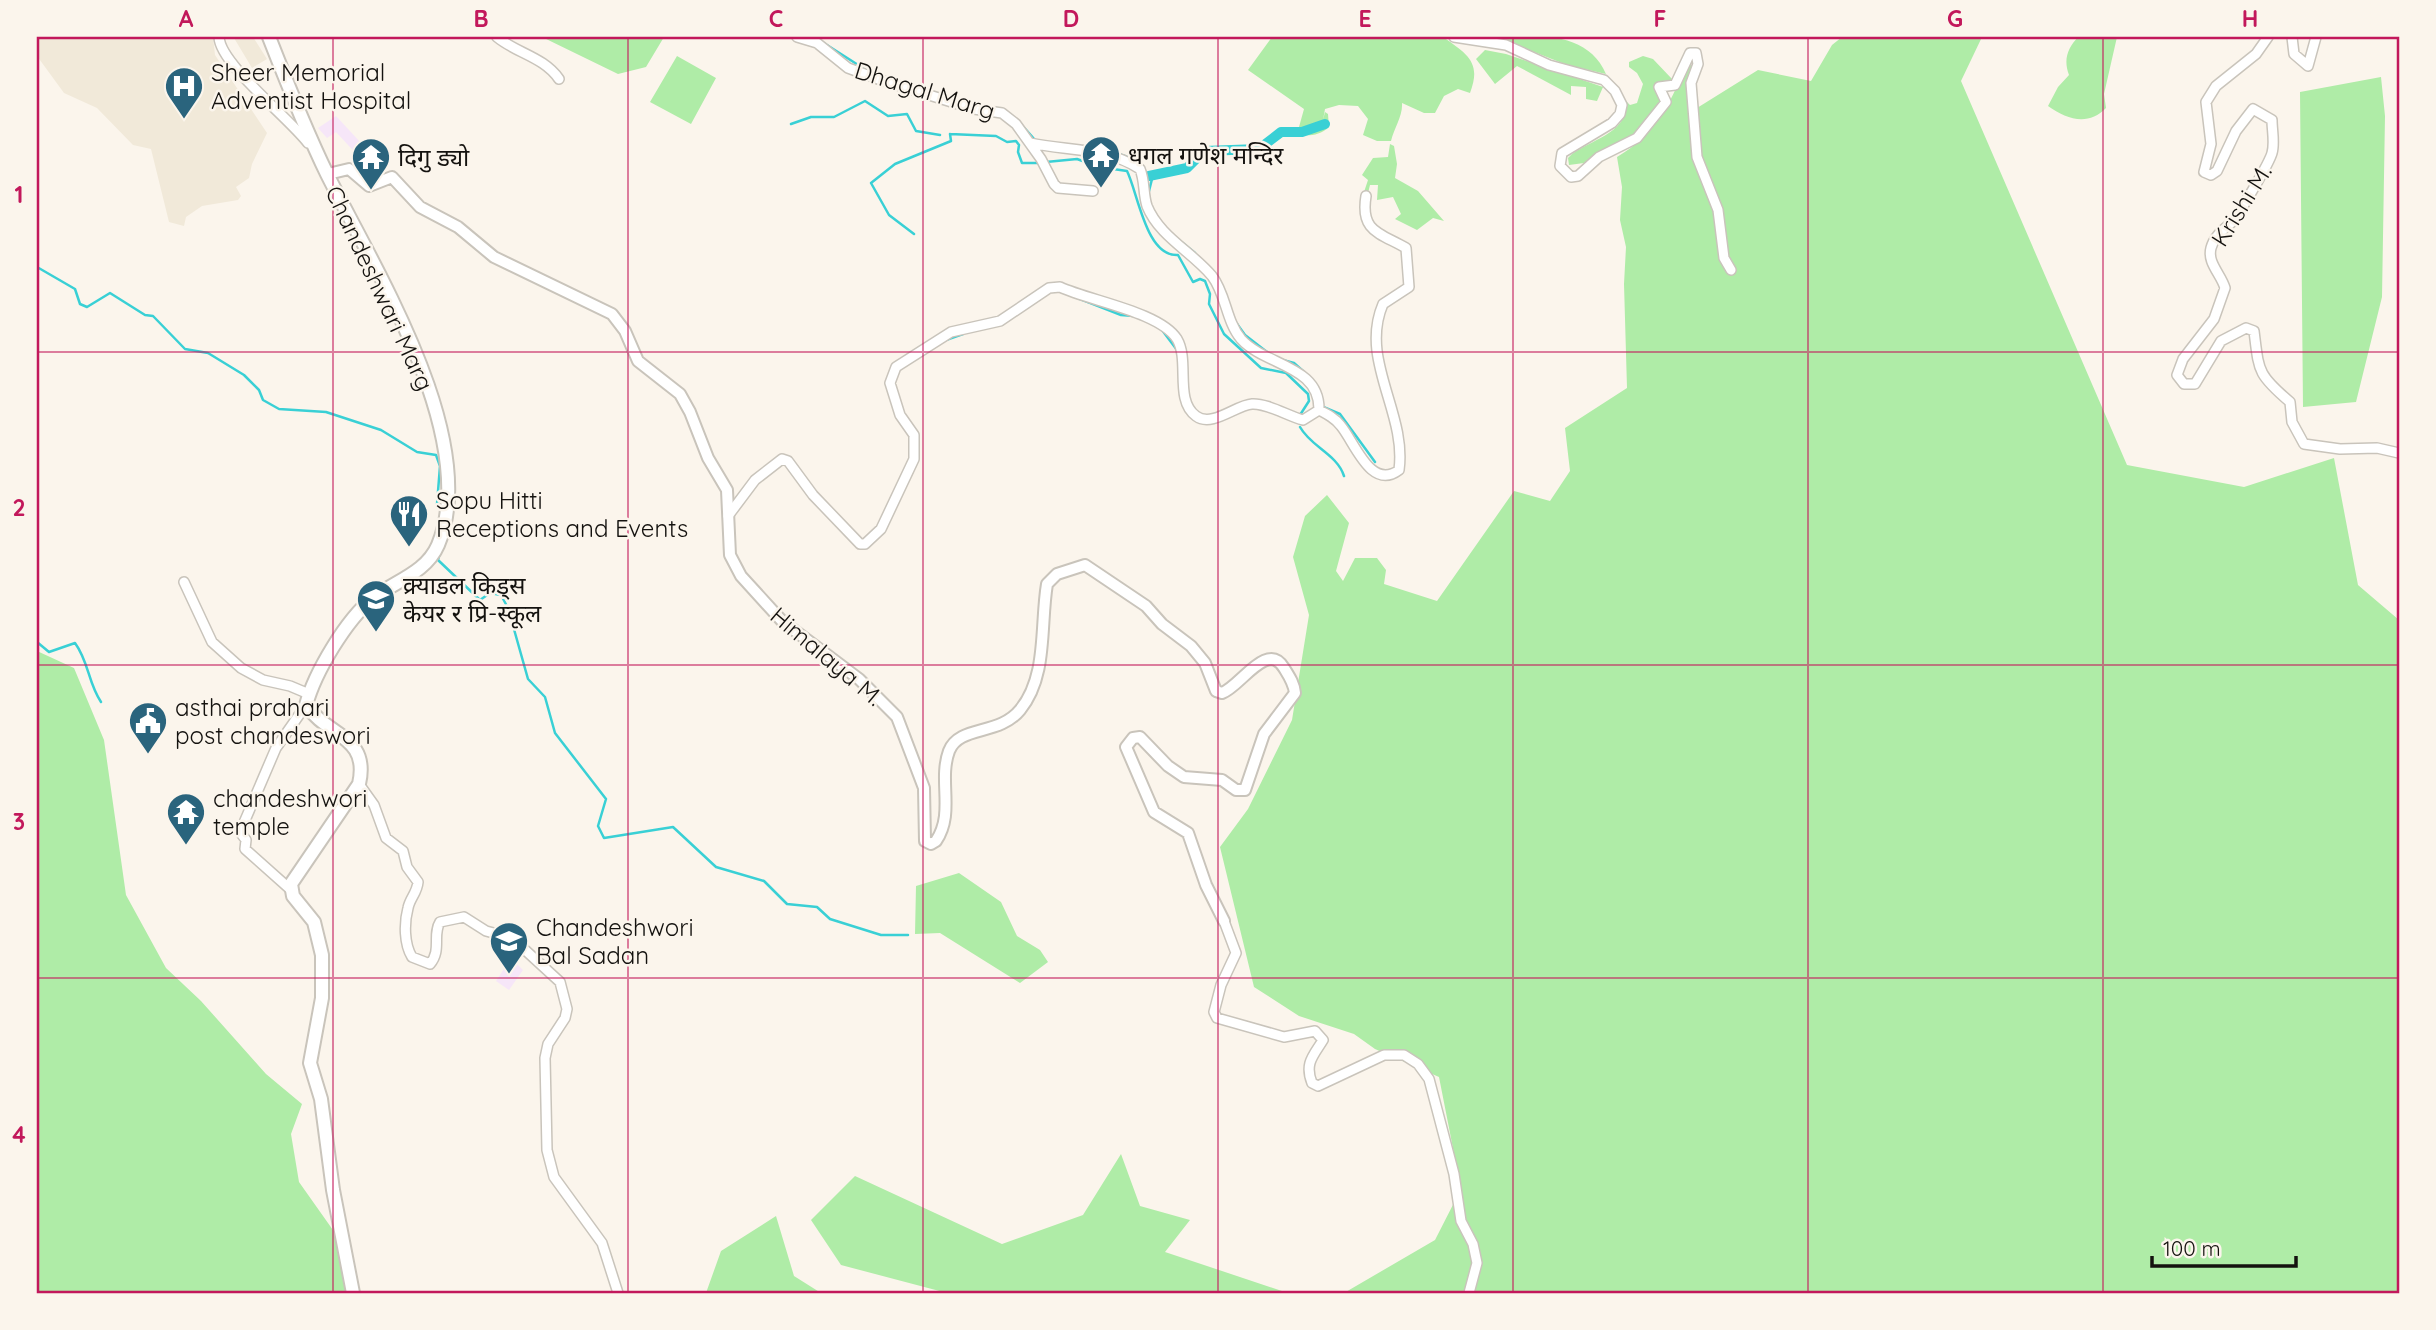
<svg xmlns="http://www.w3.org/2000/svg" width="2436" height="1330" viewBox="0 0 2436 1330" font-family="Quicksand,'Noto Sans Devanagari',sans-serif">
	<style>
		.built { fill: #f1e9d9 }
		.education { fill: #f6e6f8 }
		.green { fill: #afeca7 }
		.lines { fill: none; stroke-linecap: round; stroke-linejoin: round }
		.stream { stroke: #39d0d5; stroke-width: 2.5 }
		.canal { stroke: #39d0d5; stroke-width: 10 }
		.minor-casing { stroke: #c9c4bb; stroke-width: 12 }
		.tertiary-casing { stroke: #c9c4bb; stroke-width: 14 }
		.secondary-casing { stroke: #c9c4bb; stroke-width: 16 }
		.minor { stroke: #fff; stroke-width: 9 }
		.tertiary { stroke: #fff; stroke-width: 10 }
		.secondary { stroke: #fff; stroke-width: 12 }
		.grid { fill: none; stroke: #c2185b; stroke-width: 2; stroke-opacity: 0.55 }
		.labels { text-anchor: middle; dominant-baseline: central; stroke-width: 5; stroke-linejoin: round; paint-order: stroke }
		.poi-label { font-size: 24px; fill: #14120f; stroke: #fbf5ec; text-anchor: start }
		.street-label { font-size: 24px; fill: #14120f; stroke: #fbf5ec }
		.neatline { fill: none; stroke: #c2185b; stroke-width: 2.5 }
		.grid-label { font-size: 23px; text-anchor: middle; font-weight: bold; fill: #c2185b }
	</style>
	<rect width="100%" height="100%" fill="#fbf5ec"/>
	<path class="built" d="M37,37h176l2,18 52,78 -15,31 -3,14 -13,9 5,9 -3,4 -36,6 -16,11 -2,9 -15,-4 -18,-73 -18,-4 -36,-37 -33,-15 -27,-37z
		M236,37h17l14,22 -15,9 -18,-30z"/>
	<path class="education" d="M336,116l39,42 -17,14 -5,-6 8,-7 -25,-27 -9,6 -9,-10z
		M511,958l12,12 -14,20 -13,-9z"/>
	<path class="green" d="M542,37h122l-18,30 -28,7z
		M1272,37h171c24,17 39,25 27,56l-12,-4 -14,7 -9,17h-11l-22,-10c1,13 -8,25 -11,38h-14l-14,-6 5,-16 -10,-13 -19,-1 -14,4 -2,11 2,-8 3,2 1,13c-12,11 -26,9 -40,6l-27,17 -3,-4c11,-12 23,-19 40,-19l5,-18 -56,-39z
		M1468,37c45,0 117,-14 138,37l-39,-9 -56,-22z
		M1842,37h140l-21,44 166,384 117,22 90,-29 24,127 41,35v673h-1055l91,-53 26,-51 -22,-112 -64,-28 -21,-15 -55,-18 -45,-29 -34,-140 28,-38 44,-89 17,-105 -16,-58 12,-41 22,-21 22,28 -13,48 7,10 12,-23h22l9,12 -2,14 53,17 77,-110 36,10 20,-30 -5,-43 62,-40 -3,-104 2,-37 -6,-27 2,-33 -5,-30c40,-24 51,-50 69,-91l6,-1 -5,25 2,34 8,-16 61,-38 53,11 21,-36z
		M2078,37h39l-13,57 2,14c-17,18 -39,12 -58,-2l10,-19 11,-12c-6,-16 -1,-27 9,-38z
		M1485,50l21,4 97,33 -6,14 -11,-2v-12l-15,-1v9l-54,-29 -22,18 -19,-25z
		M677,56l39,22 -25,46 -41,-22z
		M1643,56l10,3 19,20 -7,23 -30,34 -51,27 -15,2 -1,-7 4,-4c20,-15 60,-23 53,-54l5,5 7,-2 6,-19 -6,-11 -8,-6v-5z
		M2381,77l4,39 -3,181 -26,105 -53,5 -3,-315z
		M1390,144l4,2 3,18 -2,14 23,13 26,30 -11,-3 -16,12 -22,-11 6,-5 -8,-17 -16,3 1,-15h-8l-3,12 -5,1 6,-18 -6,-5 11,-17 15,-1z
		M37,651l37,17 30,72 22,155 40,73 35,33 65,73 36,30 -11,30 8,48 41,58 9,53h-312z
		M959,873l42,29 16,34 23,14 8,12 -28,21 -80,-50 -25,1 1,-48z
		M1121,1154l19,52 50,14 -25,32 123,41h-341l-106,-28 -30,-45 44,-44 147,68 81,-29z
		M776,1216l18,60 27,17h-115l15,-42z"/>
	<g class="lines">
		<path class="stream" d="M816,38l50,32
			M898,82l24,6
			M978,105c33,3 36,12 57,35
			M791,124l20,-7h23l31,-16 23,15 19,-2 9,17 24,4
			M950,134l46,2 11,6 9,-1 3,4 -1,7 4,11h17
			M1113,152l23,8 9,11
			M1046,162l31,-3 22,8 28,4c11,22 19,86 51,84l15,27 7,-3 5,2 5,13 -1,10 15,30 37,34 25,5 22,21 1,7 -9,14
			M1148,195l4,-16 -3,-3
			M914,234l-25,-19 -18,-32 24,-19 56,-23 -1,-7
			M1179,240l16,13
			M37,267l38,22 5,15 7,3 23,-14 35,22 8,1 32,33 23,4 36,22 15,15 4,10 16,9 47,3 55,18 36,22 19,3 4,11 -3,38
			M1075,297l46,18 13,1
			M1235,321l10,14 22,17
			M1162,330l15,20
			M946,340l17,-6
			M1279,359l15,4 9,8
			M1321,406l19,8 35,48
			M1300,427c11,20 37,27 44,49
			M439,556l-1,4 42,40 10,-7 11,2 7,13 20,71 17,18 10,36 51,66 -8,27 6,12 69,-11 43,40 48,14 23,23 30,3 13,12 51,16h27
			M37,642l12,10 26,-9c14,19 13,40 26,59"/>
		<path class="canal" d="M1149,176l38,-8 17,-17 55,-2 22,-17h21l23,-8"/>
		<g class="minor-casing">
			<path id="minor" d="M219,37c1,27 70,81 89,106
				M497,37c19,16 47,20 62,42
				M797,37l20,6 31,25 33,12 93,29 28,4 14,11 25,35 13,25 4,4 35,3
				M1454,37l52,8 43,20 55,15 11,11 7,14 -2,9 -8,9 -50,30 -2,13 11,11 7,-1 21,-19 38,-19 29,-36 -7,-15 16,-2 15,-32h6l2,11 -7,19 6,74 21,53 6,48 7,12
				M2268,37l-12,17 -40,32 -10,16 5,42 -7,28 7,3 6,-4 19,-40 17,-22 19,11c0,11 3,23 0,33 -3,11 -30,55 -37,66 -9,10 -20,14 -24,29 -4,15 10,26 14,40l-11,31 -31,40 -6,16 7,9h11l26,-43 25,-13 8,3c5,40 3,43 36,71l2,20 12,22 36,5 37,-1 22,5
				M2292,37l2,17 14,12 8,-29
				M1319,410c8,4 16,8 22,16 14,17 30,65 58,44 8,-57 -40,-110 -16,-166l26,-17 -3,-39c-26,-15 -46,-16 -40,-52
				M728,516l27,-36 27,-21 6,2 25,34 47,49h5l16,-15 33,-70v-24l-14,-20 -10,-32 6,-16 55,-35 49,-11 49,-33 11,-1c30,14 100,25 117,52 13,22 -3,61 19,77 16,12 40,-11 56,-12 15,-1 36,12 51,16l16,-10c1,-45 -54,-44 -78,-71 -15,-18 -15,-45 -29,-63 -20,-24 -53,-40 -65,-70 -4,-12 -2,-25 -7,-37 -33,-22 -73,-18 -110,-26
				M184,582l28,60 29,26 22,12 27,6 19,8
				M359,784l15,21 12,33 17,13 4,16 11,15c-1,11 -8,16 -10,26 -4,15 -4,36 4,49l18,7c12,-14 2,-29 10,-42l24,-5 22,14 26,7 48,44 7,27 -2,9 -17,26 -3,14 2,92 7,27 48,66 16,50
				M291,890l-46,-41 1,-9 -6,-8 36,-84 30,-43
				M1224,921l12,32 -15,32 -7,27 3,6 67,19 31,-6 8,9c-9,15 -19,23 -11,43l6,3 66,-31h20l14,9 11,15 25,95 7,47 12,23 4,19 -8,30"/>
		</g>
		<g class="tertiary-casing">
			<path id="tertiary" d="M328,174l21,-5 20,17 23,-9 28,30 38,20 36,30 118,57 13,17 13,30 42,33 10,18 18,46 19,32 3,65 11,21 41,45 77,58 38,38 27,71 1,53 6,3 5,-3c19,-28 2,-60 13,-90 10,-26 50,-15 71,-41 28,-34 20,-85 27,-126l10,-10 28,-9 61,41 16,18 29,22 14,17 11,28 6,2c18,-6 45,-53 62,-25 5,8 10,15 11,25l-31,41 -19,56h-9l-14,-10 -38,-3 -16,-11 -28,-29 -7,1 -7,9 28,65 34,21 18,52 18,36"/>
		</g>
		<g class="secondary-casing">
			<path id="secondary" d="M269,37c18,46 36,92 58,137 47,94 155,266 111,371 -12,28 -43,36 -65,53 -27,22 -58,74 -67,107 22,32 64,31 53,79l-68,100 2,12 21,26 8,33v43l-12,65 11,36 12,91 20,103"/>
		</g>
		<use href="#minor" class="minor"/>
		<use href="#tertiary" class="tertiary"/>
		<use href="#secondary" class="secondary"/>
	</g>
	<path class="grid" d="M333,37v1256M628,37v1256M923,37v1256M1218,37v1256M1513,37v1256M1808,37v1256M2103,37v1256M37,352h2362M37,665h2362M37,978h2362"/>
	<defs>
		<g id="hospital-pin" transform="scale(2.0125)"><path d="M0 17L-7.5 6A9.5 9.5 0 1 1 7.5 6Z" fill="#2a647d" stroke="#fbf5ec"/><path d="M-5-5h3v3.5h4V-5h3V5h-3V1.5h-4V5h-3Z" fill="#fff"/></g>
		<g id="temple-pin" transform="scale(2.0125)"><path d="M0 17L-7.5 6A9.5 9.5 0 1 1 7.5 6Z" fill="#2a647d" stroke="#fbf5ec"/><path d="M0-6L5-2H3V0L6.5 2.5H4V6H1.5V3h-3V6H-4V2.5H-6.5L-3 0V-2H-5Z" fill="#fff"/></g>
		<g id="restaurant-pin" transform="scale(2.0125)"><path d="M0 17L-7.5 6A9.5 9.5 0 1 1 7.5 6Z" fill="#2a647d" stroke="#fbf5ec"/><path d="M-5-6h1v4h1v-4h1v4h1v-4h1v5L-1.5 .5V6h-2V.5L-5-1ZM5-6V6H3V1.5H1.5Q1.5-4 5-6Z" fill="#fff"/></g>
		<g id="school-pin" transform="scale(2.0125)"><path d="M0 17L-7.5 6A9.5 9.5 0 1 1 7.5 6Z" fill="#2a647d" stroke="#fbf5ec"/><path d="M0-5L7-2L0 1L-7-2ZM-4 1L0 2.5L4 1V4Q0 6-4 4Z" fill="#fff"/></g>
		<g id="civic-pin" transform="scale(2.0125)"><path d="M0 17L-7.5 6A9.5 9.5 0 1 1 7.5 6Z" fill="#2a647d" stroke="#fbf5ec"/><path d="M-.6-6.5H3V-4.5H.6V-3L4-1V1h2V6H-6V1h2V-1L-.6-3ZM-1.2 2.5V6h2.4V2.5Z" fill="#fff"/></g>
	</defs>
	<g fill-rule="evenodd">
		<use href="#hospital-pin" x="184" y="86"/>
		<use href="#temple-pin" x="1101" y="155"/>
		<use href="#temple-pin" x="371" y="157"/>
		<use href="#restaurant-pin" x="409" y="514"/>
		<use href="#school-pin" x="376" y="599"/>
		<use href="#civic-pin" x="148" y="721"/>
		<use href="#temple-pin" x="186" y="812"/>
		<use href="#school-pin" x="509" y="941"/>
	</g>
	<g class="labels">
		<g class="poi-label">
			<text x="211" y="72">Sheer Memorial<tspan x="211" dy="28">Adventist Hospital</tspan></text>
			<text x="1128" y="155">धगल गणेश मन्दिर</text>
			<text x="398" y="157">दिगु ड्यो</text>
			<text x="436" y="500">Sopu Hitti<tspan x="436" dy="28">Receptions and Events</tspan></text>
			<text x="403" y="585">क्र्याडल किड्स<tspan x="403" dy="28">केयर र प्रि-स्कूल</tspan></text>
			<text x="175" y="707">asthai prahari<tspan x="175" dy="28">post chandeswori</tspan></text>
			<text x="213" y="798">chandeshwori<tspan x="213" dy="28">temple</tspan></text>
			<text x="536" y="927">Chandeshwori<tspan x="536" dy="28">Bal Sadan</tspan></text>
		</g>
		<g class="street-label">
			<text transform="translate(925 90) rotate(17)">Dhagal Marg</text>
			<text transform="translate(2241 205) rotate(-58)">Krishi M.</text>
			<text transform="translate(380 288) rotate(65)">Chandeshwari Marg</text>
			<text transform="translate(827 656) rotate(40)">Himalaya M.</text>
		</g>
	</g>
	<rect width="2436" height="1330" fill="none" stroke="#fbf5ec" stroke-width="77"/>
	<path d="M2152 1256v10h144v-10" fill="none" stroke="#14120f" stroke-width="3.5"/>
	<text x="2163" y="1256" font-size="21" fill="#14120f" stroke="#fbf5ec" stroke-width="5" paint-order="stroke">100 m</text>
	<rect x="38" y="38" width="2360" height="1254" class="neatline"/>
	<g class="grid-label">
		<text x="186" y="27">A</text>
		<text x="481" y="27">B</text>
		<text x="776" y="27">C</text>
		<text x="1071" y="27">D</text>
		<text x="1365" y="27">E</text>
		<text x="1660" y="27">F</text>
		<text x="1955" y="27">G</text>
		<text x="2250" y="27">H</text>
		<text x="19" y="203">1</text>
		<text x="19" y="516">2</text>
		<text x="19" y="830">3</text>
		<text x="19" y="1143">4</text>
	</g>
</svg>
